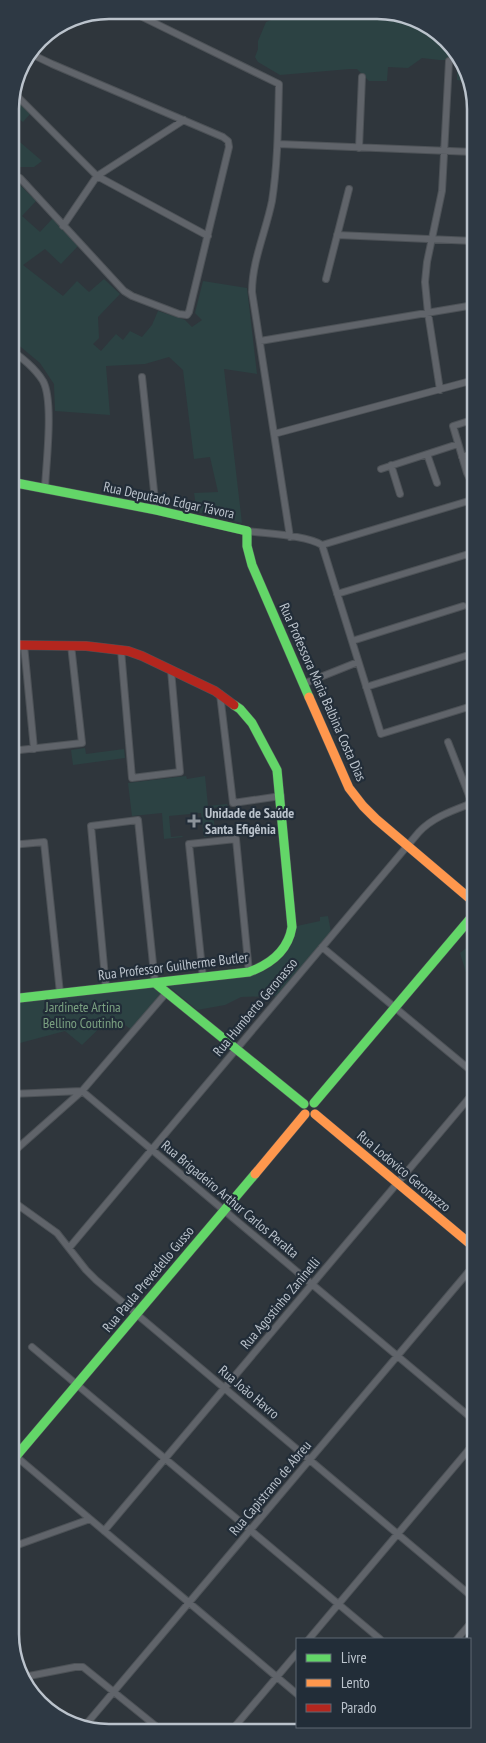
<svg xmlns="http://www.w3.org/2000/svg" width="486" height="1743" viewBox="0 0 486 1743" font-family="'PT Sans Narrow',sans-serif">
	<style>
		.green { fill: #2c4243 }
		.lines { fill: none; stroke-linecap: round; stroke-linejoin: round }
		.street-casing { stroke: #4d5257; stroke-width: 8 }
		.fast-casing { stroke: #4d5257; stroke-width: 10 }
		.slow-casing { stroke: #4d5257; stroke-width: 10 }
		.jam-casing { stroke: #4d5257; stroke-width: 10 }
		.street { stroke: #60646a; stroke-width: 6 }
		.fast { stroke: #63d668; stroke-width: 9 }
		.slow { stroke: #ff974d; stroke-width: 9 }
		.jam { stroke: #b3261e; stroke-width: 9 }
		.poi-dot { fill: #8a929a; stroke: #222d38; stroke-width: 2 }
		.labels { text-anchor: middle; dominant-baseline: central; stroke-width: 4.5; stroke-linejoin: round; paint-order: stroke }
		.street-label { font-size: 14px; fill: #bbc3cc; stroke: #222d38 }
		.poi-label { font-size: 14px; font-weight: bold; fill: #bbc3cc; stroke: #222d38; text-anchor: start }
		.park-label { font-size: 14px; fill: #7aa080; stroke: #222d38 }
		.rim { fill: none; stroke: #bbc3cc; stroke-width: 2.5 }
	</style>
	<rect width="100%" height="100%" fill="#2f363c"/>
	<path class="green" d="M279,11l118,1 50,27 23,43 -13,-2v-20h-17l-18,-2 -14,10 -20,-1 -1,14h-18l-12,-12h-7l-70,6 -22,-13 -3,-5 3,-8v-8l8,-19 10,-4z
		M12,96l18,18 -7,8 -13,-9z
		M14,137l28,24 -8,6h-14l-9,9 25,25 -14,15 18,16 13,-14 25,28 -17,18 -16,-15 -22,16 40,31 14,-15 12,11 15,-13 16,15 -22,23 1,21 -6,6 8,7 15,-17 7,6 7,-9 12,6 10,-12 6,-14 27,9 7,7 10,-7 -7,-7 8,-32 44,7 10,86 -33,-5 18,154 -45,-11 -3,-19 24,-1 -8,-35 -16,2 -11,-89 -14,-13 -24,7 -39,2 4,49 -55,-4 -1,-27 -14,-21 -30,-25v-195z
		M85,748l1,6 38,-5 1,9 -52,7 -2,-15z
		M11,760l8,75 -8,1z
		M186,776l1,3 18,-3 3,30 19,-2 1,2 -16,2 4,27 -12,2 -3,-24 -32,3 2,21 11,-1 1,1 -19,2 -2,-26 -30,3 -4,-33z
		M328,916l3,16 -55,64 -35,1 -16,8 -28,5 -30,-25 85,-10c23,-6 42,-24 45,-49l23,-5v-4z
		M470,945l5,5v52l-15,-49z
		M153,986l10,7 -31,37 -20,-14 -30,29 -17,-14 -45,12 -9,-1v-40z"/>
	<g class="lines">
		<g class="street-casing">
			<path id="street" d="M128,10l151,74c-1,39 -1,78 -7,117 -6,30 -20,60 -20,91l38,245
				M13,92l84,84 111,60
				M278,144l196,8
				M359,148l3,-71
				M20,178l104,113 8,5 47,18 8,1 2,-3 40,-165 -1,-6 -5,-4 -171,-73 -23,-11
				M63,226l34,-50 87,-56
				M337,235l137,6
				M326,279l23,-90
				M260,341l214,-36
				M10,349c12,9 25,19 33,32 11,20 3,83 2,107
				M142,377l14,133
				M440,390l-12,-77 -3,-31 2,-20 15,-71 7,-130
				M475,419l-22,7 14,47 8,16
				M274,434l200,-54
				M427,454l10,29
				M462,457l13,-4
				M391,465l9,29
				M381,469l77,-25
				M247,531c20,3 59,4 75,14
				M322,545l59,189 94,-29
				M322,545l153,-46
				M337,594l138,-42
				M352,641l111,-35
				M24,645l10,104
				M121,650l11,128 48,-6 -9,-102
				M303,684l55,-22
				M366,687l109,-34
				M220,694l13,109 48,-7
				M448,742l24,61
				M11,751l71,-8 -11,-98
				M11,845l33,-3 16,151
				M322,947l153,127
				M203,978l-14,-134 47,-5 13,133
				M11,982l2,16
				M106,988l-15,-162 47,-6 17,163
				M11,1094l71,-3 394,331
				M11,1154l71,-63 85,-99
				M11,1200l46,33 29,37 10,10 380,320
				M69,1248l350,-416c15,-16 36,-22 56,-30
				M32,1347l348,292
				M12,1453l285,241
				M104,1531l371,-440
				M12,1547l78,-28
				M309,1639l167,-198
				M457,1639l19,-22
				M29,1676l46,-9h8l79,64
				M336,1727l6,4
				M83,1728l392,-464
				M231,1731l66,-78
				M380,1731l3,-4"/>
		</g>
		<g class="fast-casing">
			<path id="fast" d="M11,482l145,28 91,21v15l5,19 57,132
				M155,983l149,121
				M11,999l238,-27c22,-8 39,-21 43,-45l-15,-157 -25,-47 -12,-14 -6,-4
				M314,1103l161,-190
				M12,1461l243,-287"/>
		</g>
		<g class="slow-casing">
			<path id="slow" d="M309,697l40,91 14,18 13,13 99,84
				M315,1114l160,134
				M255,1174l50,-60"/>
		</g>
		<g class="jam-casing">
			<path id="jam" d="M11,645l75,1 42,5 14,5 73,35 19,14"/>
		</g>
		<use href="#street" class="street"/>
		<use href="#fast" class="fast"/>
		<use href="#slow" class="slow"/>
		<use href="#jam" class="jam"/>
	</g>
	<path class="poi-dot" d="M191.5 813.5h5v5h5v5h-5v5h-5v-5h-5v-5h5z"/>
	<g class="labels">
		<g class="street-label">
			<text transform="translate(169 500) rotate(12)">Rua Deputado Edgar Távora</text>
			<text transform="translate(323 692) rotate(66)">Rua Professora Maria Balbina Costa Dias</text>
			<text transform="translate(173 966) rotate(-7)">Rua Professor Guilherme Butler</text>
			<text transform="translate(255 1007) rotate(-50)">Rua Humberto Geronasso</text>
			<text transform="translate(404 1171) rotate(40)">Rua Lodovico Geronazzo</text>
			<text transform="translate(230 1199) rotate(40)">Rua Brigadeiro Arthur Carlos Peralta</text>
			<text transform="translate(148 1279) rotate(-50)">Rua Paula Prevedello Gusso</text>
			<text transform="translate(280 1303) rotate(-50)">Rua Agostinho Zaninelli</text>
			<text transform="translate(249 1392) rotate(40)">Rua João Havro</text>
			<text transform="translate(270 1488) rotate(-50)">Rua Capistrano de Abreu</text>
		</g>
		<g class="poi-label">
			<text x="205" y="813">Unidade de Saúde<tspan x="205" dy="16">Santa Efigênia</tspan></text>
		</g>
		<g class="park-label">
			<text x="83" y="1007">Jardinete Artina<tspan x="83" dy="16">Bellino Coutinho</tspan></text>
		</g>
	</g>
	<path d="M0 0H486V1743H0ZM109 19H377A90 90 0 0 1 467 109V1634A90 90 0 0 1 377 1724H109A90 90 0 0 1 19 1634V109A90 90 0 0 1 109 19Z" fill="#2e3944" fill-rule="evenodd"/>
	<path class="rim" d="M109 19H377A90 90 0 0 1 467 109V1634A90 90 0 0 1 377 1724H109A90 90 0 0 1 19 1634V109A90 90 0 0 1 109 19Z"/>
	<rect x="296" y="1638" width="175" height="90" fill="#222d38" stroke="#5f6973"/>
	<rect x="306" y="1654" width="25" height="8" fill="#63d668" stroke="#5f6973"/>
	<text x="341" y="1663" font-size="15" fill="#bbc3cc">Livre</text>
	<rect x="306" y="1679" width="25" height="8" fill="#ff974d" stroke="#5f6973"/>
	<text x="341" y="1688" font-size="15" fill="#bbc3cc">Lento</text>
	<rect x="306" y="1704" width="25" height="8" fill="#b3261e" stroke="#5f6973"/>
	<text x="341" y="1713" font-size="15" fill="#bbc3cc">Parado</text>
</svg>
